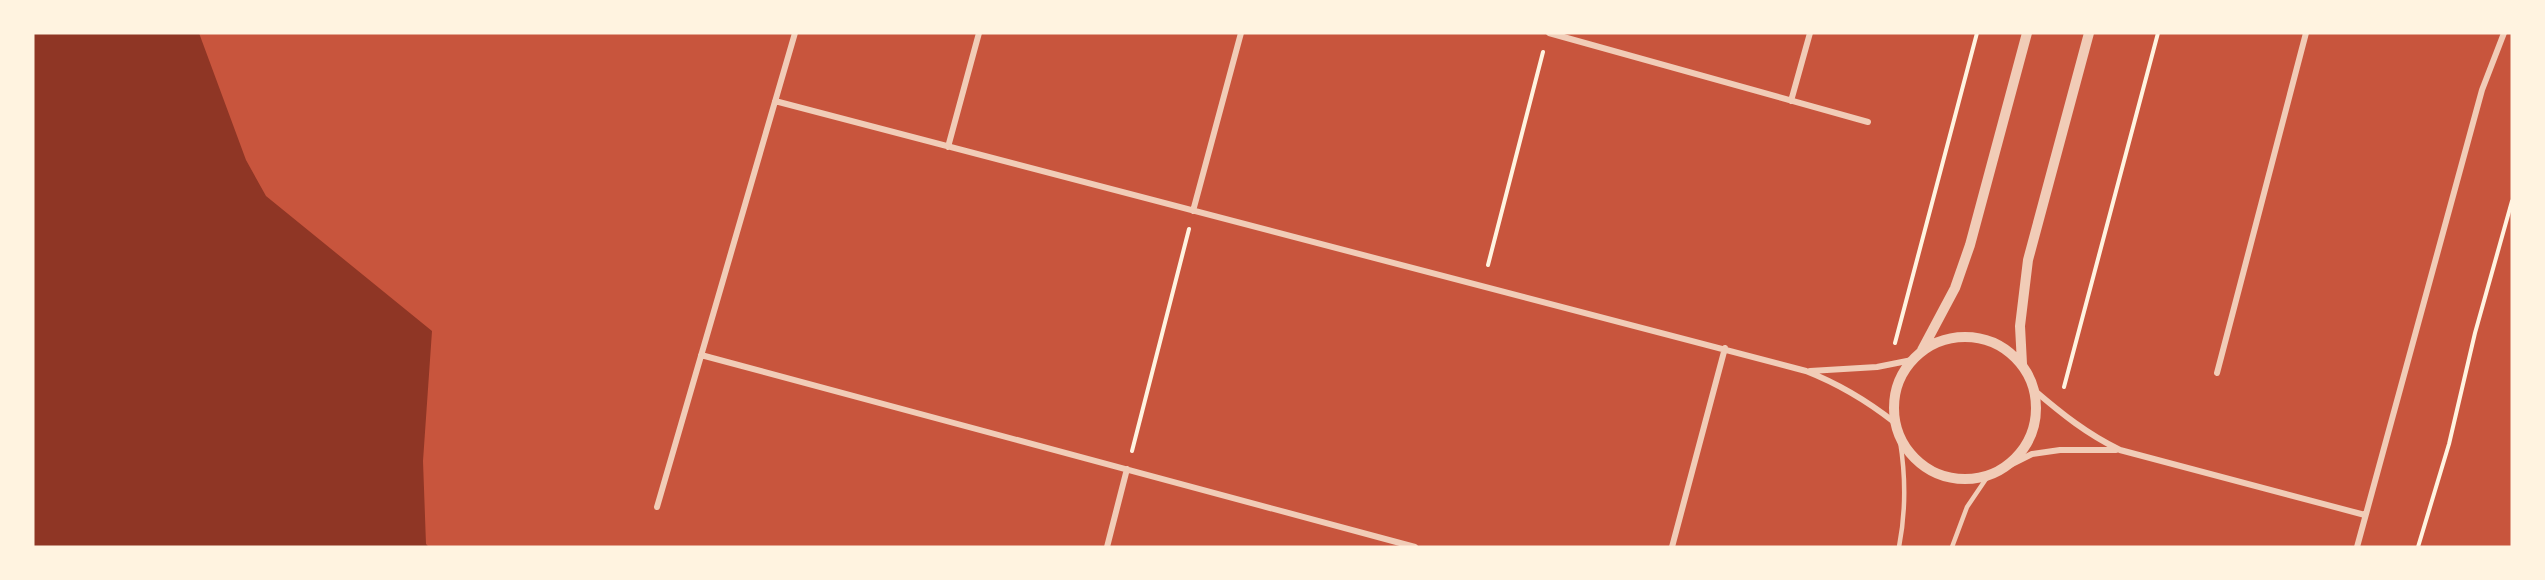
<svg xmlns="http://www.w3.org/2000/svg" width="2545" height="580" viewBox="0 0 2545 580" font-family="Rubik,sans-serif">
	<style>
		.water { fill: #8f3625 }
		.lines { fill: none; stroke-linecap: round; stroke-linejoin: round }
		.path { stroke: #fff3e0; stroke-width: 4 }
		.service { stroke: #f1ccb7; stroke-width: 4.5 }
		.minor { stroke: #f1ccb7; stroke-width: 6 }
		.tertiary { stroke: #f1ccb7; stroke-width: 10 }
	</style>
	<rect width="100%" height="100%" fill="#c8553d"/>
	<path class="water" d="M33,33h166l47,127 20,36 166,135 -9,130 3,83 3,3h-396z"/>
	<g class="lines">
		<path class="path" d="M1488,265l55,-213
			M1895,343l82,-310
			M2064,387l94,-354
			M1132,451l57,-222
			M2418,547l31,-103 26,-111 37,-132"/>
		<path class="service" d="M1899,547c7,-36 7,-69 1,-106
			M1952,547l15,-40 21,-31"/>
		<path class="minor" d="M1549,33l319,89
			M775,101l1031,270c33,13 60,29 88,51
			M1791,101l19,-68
			M948,147l31,-114
			M1193,211l48,-178
			M701,355l714,192
			M1810,371l67,-4 35,-7
			M2217,373l89,-340
			M2034,390c28,24 53,44 86,60l245,65
			M2002,469l30,-15 28,-4h56
			M657,507l138,-474
			M1107,547l20,-78
			M1672,547l53,-199
			M2357,547l125,-457 22,-57"/>
		<path class="tertiary" d="M1894 408a71 71 0 1 1 142 0a71 71 0 1 1-142 0Z
			M1922,350l33,-62 15,-43 57,-212
			M2022,364l-2,-38 8,-66 61,-227"/>
	</g>
	<rect width="2545" height="580" fill="none" stroke="#fff3e0" stroke-width="69"/>
</svg>
